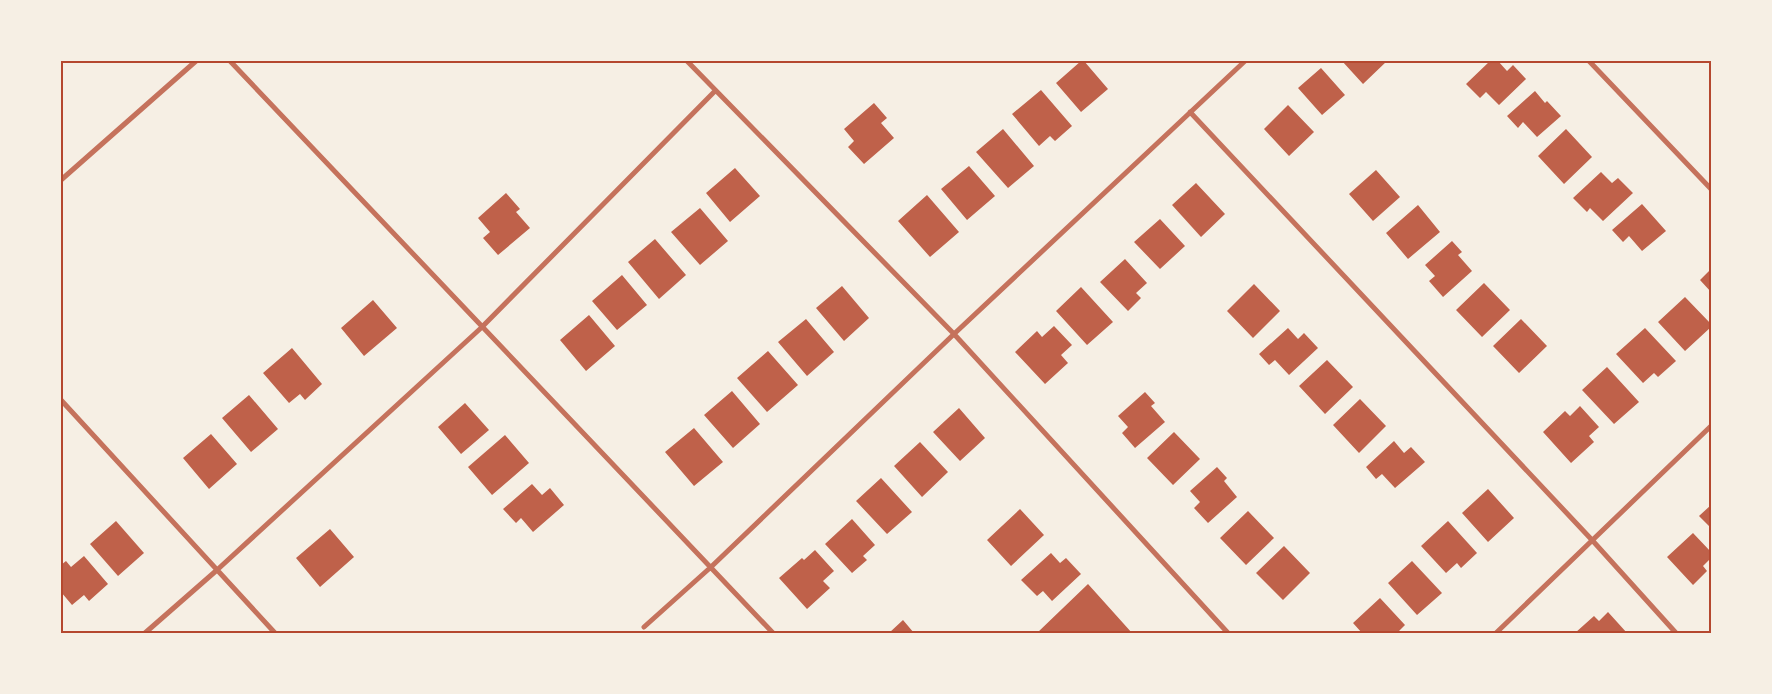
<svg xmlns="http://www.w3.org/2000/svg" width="1772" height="694" viewBox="0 0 1772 694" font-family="'Sofia Sans Condensed',sans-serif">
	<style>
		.building { fill: #bf614a }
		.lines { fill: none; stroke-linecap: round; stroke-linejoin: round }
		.minor { stroke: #c5725c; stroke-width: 5 }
		.neatline { fill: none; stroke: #b5482f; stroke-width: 2 }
	</style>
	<rect width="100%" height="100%" fill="#f6efe4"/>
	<path class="building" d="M1081,61h3l24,28 -27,23 -25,-29z
		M1342,61h45l-24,23z
		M1490,61h8l9,10 6,-6 13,14 -27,26 -13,-13 -6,6 -14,-14z
		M1321,68l24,27 -23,20 -24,-27z
		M1041,90l31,36 -17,15 -5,-5 -11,10 -27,-32z
		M1535,91l10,12 2,-2 14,15 -24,21 -14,-15 -5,6 -11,-12z
		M874,103l13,15 -6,5 13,15 -30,26 -16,-17 6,-6 -10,-12z
		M1288,105l26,27 -25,24 -25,-27z
		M1003,129l31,37 -26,22 -32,-36z
		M1566,129l26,28 -28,27 -26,-28z
		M969,166l26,30 -28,24 -26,-31z
		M735,168l25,28 -30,26 -24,-29z
		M1376,170l24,27 -27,24 -24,-27z
		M1601,172l11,11 6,-5 15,15 -30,28 -13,-13 -3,4 -14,-14z
		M1196,183l29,31 -24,23 -29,-32z
		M506,193l14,16 -4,3 14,16 -32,27 -15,-17 7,-6 -12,-14z
		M927,195l32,37 -29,25 -32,-36z
		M1642,204l24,27 -24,20 -13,-15 -6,6 -11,-12z
		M1418,205l22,27 -32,27 -22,-26z
		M700,208l28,33 -28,24 -29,-33z
		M1160,219l25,27 -25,23 -26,-27z
		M655,239l31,36 -27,24 -31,-37z
		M1452,241l10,11 -4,3 14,16 -29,26 -14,-16 6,-5 -10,-11z
		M1125,259l22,24 -11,10 5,5 -13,13 -28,-29z
		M1711,269v23l-11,-12z
		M622,275l25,30 -30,25 -25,-29z
		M1484,283l26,27 -28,27 -26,-27z
		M1254,284l26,27 -27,27 -26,-27z
		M842,286l27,32 -25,23 -28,-33z
		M1081,287l32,35 -26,23 -31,-34z
		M1685,297l26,27v3l-26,24 -27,-29z
		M373,300l24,28 -33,28 -23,-28z
		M589,315l26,31 -29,25 -26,-31z
		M806,319l28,33 -27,24 -29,-34z
		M1521,319l26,27 -28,27 -26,-27z
		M1054,326l18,19 -11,10 7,8 -23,21 -30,-32 22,-21 5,6z
		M1288,328l10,11 6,-6 14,15 -29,27 -14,-15 -6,5 -10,-11z
		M1645,328l31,33 -18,16 -4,-4 -11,10 -27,-29z
		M292,348l30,36 -17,16 -5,-6 -11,9 -26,-30z
		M768,351l30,34 -31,27 -30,-34z
		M1327,360l26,27 -28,27 -26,-28z
		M1607,367l32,35 -25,22 -32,-34z
		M732,391l28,33 -27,24 -29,-33z
		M1145,392l10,11 -4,3 14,16 -30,26 -13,-15 6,-6 -10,-11z
		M249,395l29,34 -27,23 -29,-34z
		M1360,399l26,27 -27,27 -26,-28z
		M465,403l24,27 -28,24 -23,-27z
		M1580,406l19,21 -10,9 5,6 -23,21 -28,-31 22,-21 5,5z
		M959,408l26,30 -25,23 -27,-29z
		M694,428l29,34 -29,24 -29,-34z
		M1174,432l26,27 -27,26 -26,-27z
		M211,434l26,30 -28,25 -26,-31z
		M505,435l24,28 -37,32 -24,-28z
		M1394,441l10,12 7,-6 14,15 -30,26 -13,-14 -6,5 -10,-12z
		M920,442l28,30 -26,25 -28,-31z
		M1217,467l10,11 -3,3 13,16 -29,26 -14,-15 6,-6 -10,-11z
		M881,478l31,34 -25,22 -31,-33z
		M532,484l10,11 8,-7 14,17 -31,27 -12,-14 -5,5 -13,-14z
		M1488,489l26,29 -26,24 -26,-29z
		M1711,505v23l-12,-12z
		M1020,509l24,26 -33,31 -24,-26z
		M1248,511l26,27 -28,27 -26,-27z
		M852,519l23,26 -12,11 4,4 -15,13 -27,-29z
		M116,521l28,32 -26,23 -28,-32z
		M1448,521l29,32 -16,15 -4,-5 -11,10 -25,-27z
		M330,529l24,28 -34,30 -24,-29z
		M1693,533l18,19v6l-8,8 4,5 -14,14 -26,-28z
		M1284,546l26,27 -27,27 -27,-27z
		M815,550l19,21 -11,10 7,7 -23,21 -28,-31 23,-20 2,2z
		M1051,553l9,10 6,-5 15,16 -29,27 -9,-10 -6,5 -16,-16z
		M84,556l24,28 -19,17 -5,-6 -12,10 -11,-13v-27l5,-4 5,6z
		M1412,561l30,32 -25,22 -29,-32z
		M1088,584l44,49h-95z
		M1380,598l25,27 -8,8h-35l-9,-10z
		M1608,612l19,21h-52l19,-17 5,5z
		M903,620l11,13h-25z"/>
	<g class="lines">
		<path class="minor" d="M230,61l543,572
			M687,61l267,273 274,299
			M1589,61l122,128
			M1190,112l402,428 84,93
			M61,180l135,-119
			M61,400l214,233
			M644,627l67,-60 243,-233 291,-273
			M145,633l72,-63 264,-242 234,-237
			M1496,633l215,-207"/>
	</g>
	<rect width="1772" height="694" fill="none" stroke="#f6efe4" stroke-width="125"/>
	<rect x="62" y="62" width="1648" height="570" class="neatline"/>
</svg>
